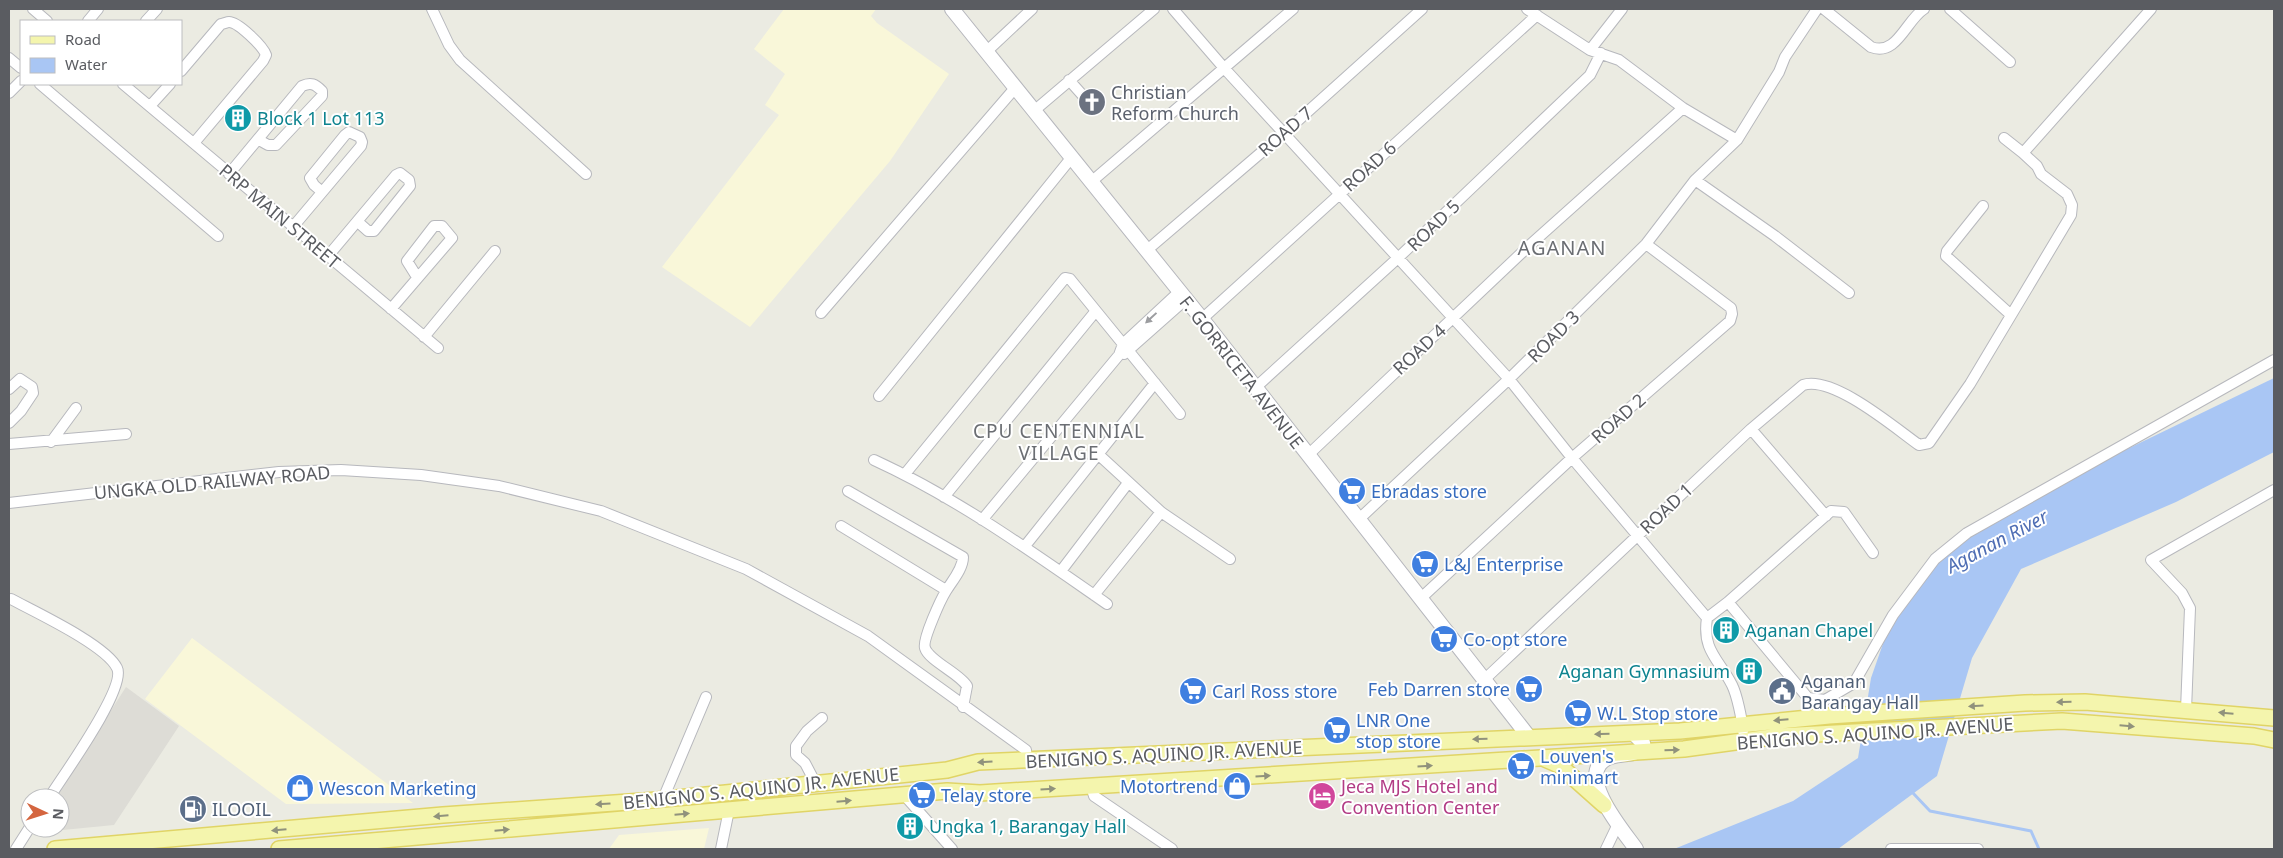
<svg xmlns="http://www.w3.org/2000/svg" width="2283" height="858" viewBox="0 0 2283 858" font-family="'Noto Sans',sans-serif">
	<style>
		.commercial { fill: #f9f7d9 }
		.industrial { fill: #dddcd6 }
		.water { fill: #a9c6f4 }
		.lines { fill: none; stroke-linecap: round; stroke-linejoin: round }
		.stream { stroke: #a9c6f4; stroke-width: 3 }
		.minor-casing { stroke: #b7b8bd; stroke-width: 12 }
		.secondary-casing { stroke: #b6b7bd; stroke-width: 16 }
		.primary-casing { stroke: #e0d466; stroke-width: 18 }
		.minor { stroke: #fff; stroke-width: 10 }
		.secondary { stroke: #fff; stroke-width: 14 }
		.primary { stroke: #f4f5ad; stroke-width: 15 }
		.oneway { fill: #9c9da0 }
		.oneway2 { fill: #90927c }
		.labels { text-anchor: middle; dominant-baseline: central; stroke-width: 4; stroke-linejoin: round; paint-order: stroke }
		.worship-label { font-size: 18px; fill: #5b616d; stroke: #fff; text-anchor: start }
		.culture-label { font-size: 18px; fill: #0d838f; stroke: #fff; text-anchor: start }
		.street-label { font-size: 18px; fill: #5a5c61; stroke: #fff }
		.shop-label { font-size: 18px; fill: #366cbe; stroke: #fff; text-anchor: start }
		.service-label { font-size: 18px; fill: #4e5e75; stroke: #fff; text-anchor: start }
		.hotel-label { font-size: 18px; fill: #b23c85; stroke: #fff; text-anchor: start }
		.neighbourhood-label { font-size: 19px; letter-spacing: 1px; fill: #6b6e73; stroke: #fff }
		.water-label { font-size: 19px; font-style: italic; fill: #4f6eb4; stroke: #fff }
		.quarter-label { font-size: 20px; letter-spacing: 1px; fill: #6b6e73; stroke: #fff }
	</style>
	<rect width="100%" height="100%" fill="#ebebe2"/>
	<path class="commercial" d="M784,9h92l-5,7 6,7 72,51 -59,87 -140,166 -88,-60 117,-152 -14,-10 20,-31 -31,-25z
		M192,638l221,165 -127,1 -141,-105z
		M709,828l-5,21h-95l10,-14z"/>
	<path class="industrial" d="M126,687l53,39 -65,99 -82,8 3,-5h25v-30h-5z"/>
	<path class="water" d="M2274,378v74l-98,50 -155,67 -49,89 -35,118 -99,73h-164l119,-48 65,-43 13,-80 28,-80 38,-44 184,-102z"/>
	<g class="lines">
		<path class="stream" d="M1912,792l18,19 101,20 8,18"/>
		<g class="minor-casing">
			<path id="minor" d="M33,9l14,12
				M432,9l17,36 11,15 126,114
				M1173,9l51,59 285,311 63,79 135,160
				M1527,9l63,41 32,-41
				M1824,9l47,38c26,10 35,-27 53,-38
				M1950,9l60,53
				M88,21l10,-12
				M146,21l11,-12
				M1590,50l29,10 64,48 54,32
				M986,52l46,-43
				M9,58l12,10
				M181,71l40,-47c2,0 6,-2 8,-2 9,0 34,24 37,33l-3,6 -69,82
				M1069,80l24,27
				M40,84l178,152
				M123,84l315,264
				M9,93l12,-12
				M150,106l20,-22
				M1035,110l119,-101
				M2004,138l19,15
				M229,174l73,-88c9,-4 13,-2 20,5v5l-46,49h-8l-9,-5
				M1695,180l80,56 74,57
				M1091,182l202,-173
				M1983,206l-36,45 -1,5 65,59
				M292,228l69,-82 1,-4 -2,-5 -11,-5 -4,3 -35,43 4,7 7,6
				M1146,251l138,-118 138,-124
				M328,256l68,-81 4,-2 9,7 1,6 -36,45h-6l-10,-9
				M391,309l61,-71 -10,-12h-8l-27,35 10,16
				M821,313l194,-225
				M1202,319l335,-304
				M424,337l71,-86
				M1124,354l61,-54
				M1255,388l144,-131 191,-182 11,-22
				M9,389l11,-10 12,8 1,6 -12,18 -12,12
				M879,396l193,-239
				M1751,429l75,87
				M51,442l25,-34
				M9,444l117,-10
				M1099,455l62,57 69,47
				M1308,455l223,-211 152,-136
				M874,460c83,38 158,92 233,144
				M905,474l160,-196 5,1 110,135
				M848,491l115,66c0,12 -11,24 -17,34 -5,8 -24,49 -21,57 4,13 34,25 42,38l-4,21
				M944,497l151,-185
				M9,503l270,-31 62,-2 80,5 78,11 102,25 145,58 122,67 158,114 1,10
				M982,520l137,-165 4,-11 56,-52
				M1358,520l151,-141 137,-135 49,-64 42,-40 42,-68 6,-15 32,-48
				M841,526l105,64
				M1025,546l130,-163
				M1061,571l67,-88
				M1094,595l67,-83
				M11,599c24,13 95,46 106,69 10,20 -55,109 -68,130
				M1420,599l152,-141 158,-137 2,-7 -1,-6 -85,-64
				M1728,602l80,96 17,2 29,-17 39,-68 42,-56 32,-26 307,-173
				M1485,679l266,-250 52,-44c30,-10 92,43 116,60l10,-2 41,-59 101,-169 1,-10 -5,-11 -26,-20 -4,-8 -14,-13 128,-144
				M2186,710l4,-102 -8,-15 -31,-33 123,-70
				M1743,731c-1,-12 -6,-36 -11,-46 -13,-26 -30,-34 -25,-67l21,-16 103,-91 13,1 29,41
				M816,784l-11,-21 -9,-8v-9l11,-15 15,-13
				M1091,786l3,10 78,53
				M905,796l47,53
				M663,799l43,-102
				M16,849l14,-22
				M721,849l8,-39
				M1606,849l12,-25
				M1891,849h87"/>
		</g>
		<g class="secondary-casing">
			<path id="secondary" d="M952,9l250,310 327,418
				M1633,733l10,10 1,6c-12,8 -31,3 -41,12 -24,19 22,72 33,88"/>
		</g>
		<g class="primary-casing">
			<path id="primary" d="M1545,759l14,6 45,40
				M55,849l388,-34 214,-15 290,-30 31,-8 702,-31 149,-15 196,-13 60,-1 189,16
				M279,849l668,-58 33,2 704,-44 95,-13 283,-15 192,15 20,4"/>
		</g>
		<use href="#minor" class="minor"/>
		<use href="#secondary" class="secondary"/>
		<use href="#primary" class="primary"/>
	</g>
	<defs><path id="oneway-solid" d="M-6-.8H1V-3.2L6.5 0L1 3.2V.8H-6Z" transform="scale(1.25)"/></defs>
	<use class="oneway" href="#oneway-solid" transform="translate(1151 318) rotate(137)"/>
	<g class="oneway2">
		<use href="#oneway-solid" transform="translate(2064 702) rotate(179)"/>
		<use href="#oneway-solid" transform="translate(1976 706) rotate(176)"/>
		<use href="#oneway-solid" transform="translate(2226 713) rotate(-175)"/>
		<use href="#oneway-solid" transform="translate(1781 720) rotate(175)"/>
		<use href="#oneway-solid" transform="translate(2127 726) rotate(5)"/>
		<use href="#oneway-solid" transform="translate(1602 734) rotate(179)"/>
		<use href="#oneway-solid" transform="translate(1480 739) rotate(178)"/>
		<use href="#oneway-solid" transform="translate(1672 750) rotate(-2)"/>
		<use href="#oneway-solid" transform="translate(985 762) rotate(176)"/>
		<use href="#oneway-solid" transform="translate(1425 766) rotate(-3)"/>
		<use href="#oneway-solid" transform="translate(1263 776) rotate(-3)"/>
		<use href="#oneway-solid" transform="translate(1048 789) rotate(-4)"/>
		<use href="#oneway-solid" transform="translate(844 801) rotate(-5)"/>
		<use href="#oneway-solid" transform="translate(603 804) rotate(176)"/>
		<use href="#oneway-solid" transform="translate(682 814) rotate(-5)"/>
		<use href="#oneway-solid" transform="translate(441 816) rotate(175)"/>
		<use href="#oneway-solid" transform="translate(279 830) rotate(175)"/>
		<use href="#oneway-solid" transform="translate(502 830) rotate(-5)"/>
	</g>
	<defs>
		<g id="church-disc" transform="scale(1.4375)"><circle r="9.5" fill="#6b7280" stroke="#fff"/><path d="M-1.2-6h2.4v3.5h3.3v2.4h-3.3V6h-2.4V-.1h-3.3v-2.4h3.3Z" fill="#fff"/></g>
		<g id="building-disc" transform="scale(1.4375)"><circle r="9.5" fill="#0f9aa8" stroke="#fff"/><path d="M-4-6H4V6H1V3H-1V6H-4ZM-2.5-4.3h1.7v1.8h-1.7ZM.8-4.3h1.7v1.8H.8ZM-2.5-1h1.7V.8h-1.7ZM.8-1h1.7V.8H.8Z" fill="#fff"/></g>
		<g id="supermarket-disc" transform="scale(1.4375)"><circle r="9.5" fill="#3f7fe0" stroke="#fff"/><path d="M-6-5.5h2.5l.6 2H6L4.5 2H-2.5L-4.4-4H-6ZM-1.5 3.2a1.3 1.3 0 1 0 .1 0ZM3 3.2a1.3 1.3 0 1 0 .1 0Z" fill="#fff"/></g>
		<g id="civic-disc" transform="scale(1.4375)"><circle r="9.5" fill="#5c6f8a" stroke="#fff"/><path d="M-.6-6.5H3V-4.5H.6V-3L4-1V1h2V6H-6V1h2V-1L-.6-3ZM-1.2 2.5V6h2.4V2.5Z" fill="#fff"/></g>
		<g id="shop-disc" transform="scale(1.4375)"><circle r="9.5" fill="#3f7fe0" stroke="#fff"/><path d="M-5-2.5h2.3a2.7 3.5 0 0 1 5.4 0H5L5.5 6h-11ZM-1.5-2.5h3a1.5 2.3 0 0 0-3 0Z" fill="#fff"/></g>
		<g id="hotel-disc" transform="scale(1.4375)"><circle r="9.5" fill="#d1479c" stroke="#fff"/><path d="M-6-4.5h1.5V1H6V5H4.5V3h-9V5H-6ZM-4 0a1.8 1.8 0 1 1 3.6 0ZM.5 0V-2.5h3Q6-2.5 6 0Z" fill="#fff"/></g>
		<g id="fuel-disc" transform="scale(1.4375)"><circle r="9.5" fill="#5c6f8a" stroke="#fff"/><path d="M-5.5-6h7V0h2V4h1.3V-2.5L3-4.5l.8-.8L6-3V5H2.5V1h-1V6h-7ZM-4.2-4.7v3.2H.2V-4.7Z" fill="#fff"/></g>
	</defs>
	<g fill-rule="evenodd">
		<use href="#church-disc" x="1092" y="102"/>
		<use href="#building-disc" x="238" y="118"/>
		<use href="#supermarket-disc" x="1352" y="491"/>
		<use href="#supermarket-disc" x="1425" y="564"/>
		<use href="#building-disc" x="1726" y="630"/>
		<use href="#supermarket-disc" x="1444" y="639"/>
		<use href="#building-disc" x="1749" y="671"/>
		<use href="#supermarket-disc" x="1529" y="689"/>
		<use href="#supermarket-disc" x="1193" y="691"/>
		<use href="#civic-disc" x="1782" y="691"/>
		<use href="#supermarket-disc" x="1578" y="713"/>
		<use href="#supermarket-disc" x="1337" y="730"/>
		<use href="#supermarket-disc" x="1521" y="766"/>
		<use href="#shop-disc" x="1237" y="786"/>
		<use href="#shop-disc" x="300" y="788"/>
		<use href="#supermarket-disc" x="922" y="795"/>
		<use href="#hotel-disc" x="1322" y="796"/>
		<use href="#fuel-disc" x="193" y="809"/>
		<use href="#building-disc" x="910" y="826"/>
	</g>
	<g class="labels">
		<g class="worship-label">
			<text x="1111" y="92">Christian<tspan x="1111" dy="21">Reform Church</tspan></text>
		</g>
		<g class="culture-label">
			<text x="257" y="118">Block 1 Lot 113</text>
			<text x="1745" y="630">Aganan Chapel</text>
			<text x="1730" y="671" text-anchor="end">Aganan Gymnasium</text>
			<text x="929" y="826">Ungka 1, Barangay Hall</text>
		</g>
		<g class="street-label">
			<text transform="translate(1285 131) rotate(-41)">ROAD 7</text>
			<text transform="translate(1369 166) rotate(-42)">ROAD 6</text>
			<text transform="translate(280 216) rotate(40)">PRP MAIN STREET</text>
			<text transform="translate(1433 225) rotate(-44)">ROAD 5</text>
			<text transform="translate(1553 336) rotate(-45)">ROAD 3</text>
			<text transform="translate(1419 349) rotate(-43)">ROAD 4</text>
			<text transform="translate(1242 372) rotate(52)">F. GORRICETA AVENUE</text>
			<text transform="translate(1618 418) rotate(-41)">ROAD 2</text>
			<text transform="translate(212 482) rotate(-5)">UNGKA OLD RAILWAY ROAD</text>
			<text transform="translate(1666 508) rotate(-43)">ROAD 1</text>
			<text transform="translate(1875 733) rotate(-4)">BENIGNO S. AQUINO JR. AVENUE</text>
			<text transform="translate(1164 754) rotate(-3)">BENIGNO S. AQUINO JR. AVENUE</text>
			<text transform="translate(761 788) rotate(-6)">BENIGNO S. AQUINO JR. AVENUE</text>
		</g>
		<g class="shop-label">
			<text x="1371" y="491">Ebradas store</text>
			<text x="1444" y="564">L&amp;J Enterprise</text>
			<text x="1463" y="639">Co-opt store</text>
			<text x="1510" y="689" text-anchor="end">Feb Darren store</text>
			<text x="1212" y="691">Carl Ross store</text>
			<text x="1597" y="713">W.L Stop store</text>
			<text x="1356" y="720">LNR One<tspan x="1356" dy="21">stop store</tspan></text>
			<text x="1540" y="756">Louven's<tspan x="1540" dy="21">minimart</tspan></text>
			<text x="1218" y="786" text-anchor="end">Motortrend</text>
			<text x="319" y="788">Wescon Marketing</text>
			<text x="941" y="795">Telay store</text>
		</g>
		<g class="service-label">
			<text x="1801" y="681">Aganan<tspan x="1801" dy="21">Barangay Hall</tspan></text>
			<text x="212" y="809">ILOOIL</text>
		</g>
		<g class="hotel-label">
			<text x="1341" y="786">Jeca MJS Hotel and<tspan x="1341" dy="21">Convention Center</tspan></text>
		</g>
		<g class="neighbourhood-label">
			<text x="1059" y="431">CPU CENTENNIAL<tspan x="1059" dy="22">VILLAGE</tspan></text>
		</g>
		<g class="water-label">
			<text transform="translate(1997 541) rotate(-28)">Aganan River</text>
		</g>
		<g class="quarter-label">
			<text x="1562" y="247">AGANAN</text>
		</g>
	</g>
	<rect width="2283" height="858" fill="none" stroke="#5a5c61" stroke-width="20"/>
	<rect x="20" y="20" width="162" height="65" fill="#ffffff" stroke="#bdbec0"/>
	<rect x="30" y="36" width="25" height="8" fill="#f4f5ad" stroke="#bdbec0"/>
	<text x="65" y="45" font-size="15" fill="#5a5c61">Road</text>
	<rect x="30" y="58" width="25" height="15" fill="#a9c6f4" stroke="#bdbec0"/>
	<text x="65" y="70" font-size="15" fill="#5a5c61">Water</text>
	<g transform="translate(45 813) rotate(94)"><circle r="24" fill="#ffffff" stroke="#bdbec0"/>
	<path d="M0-4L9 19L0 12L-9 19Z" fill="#d4653f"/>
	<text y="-8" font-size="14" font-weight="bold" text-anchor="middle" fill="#5a5c61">N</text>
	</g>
</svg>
